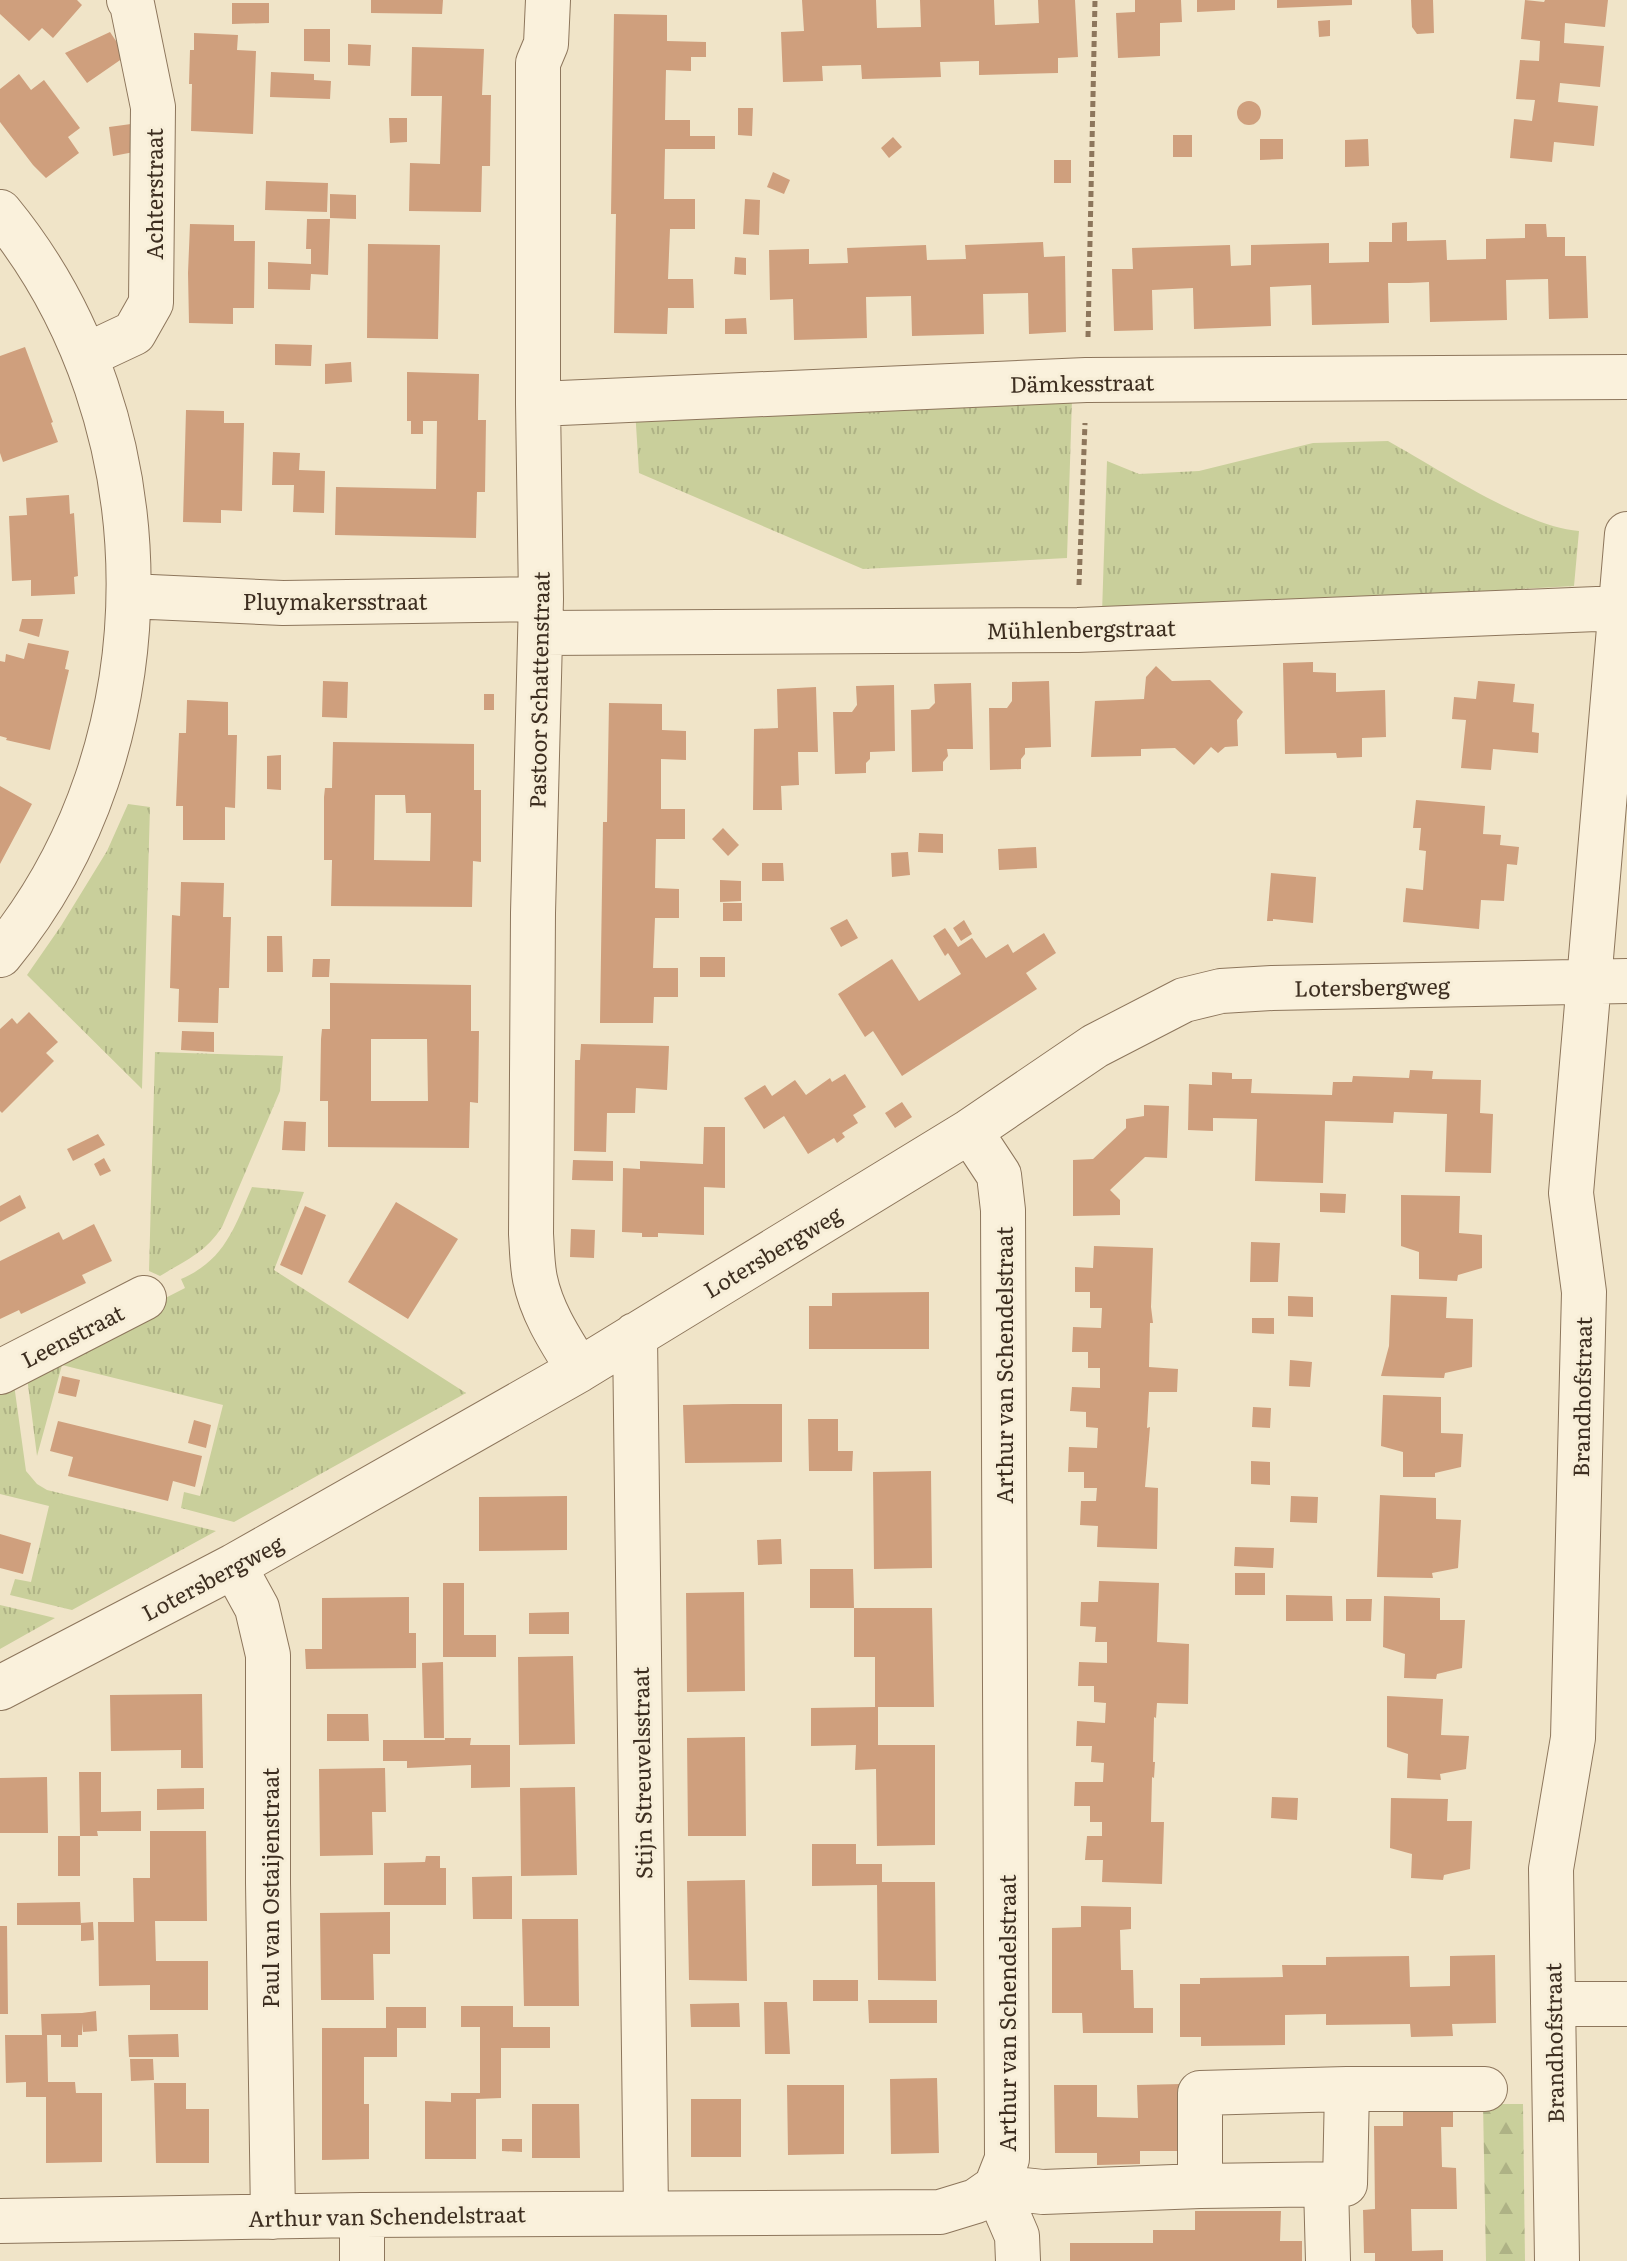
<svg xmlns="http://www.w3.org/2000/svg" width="1627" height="2261" viewBox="0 0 1627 2261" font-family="Literata,serif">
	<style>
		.grass { fill: url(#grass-tufts) }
		.forest { fill: url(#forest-firs) }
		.building { fill: #cf9f7d; fill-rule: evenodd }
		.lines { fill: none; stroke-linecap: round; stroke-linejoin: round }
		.street-casing { stroke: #8d765c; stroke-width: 46 }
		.path { stroke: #8d765c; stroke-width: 5; stroke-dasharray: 6 4; stroke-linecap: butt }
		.street { stroke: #faf1dc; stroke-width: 44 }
		.labels { text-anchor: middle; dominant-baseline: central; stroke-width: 6; stroke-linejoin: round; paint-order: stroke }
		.street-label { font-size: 22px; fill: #3d2e20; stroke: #f7eed8 }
	</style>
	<defs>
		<pattern id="grass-tufts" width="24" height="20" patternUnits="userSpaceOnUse" patternTransform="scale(2)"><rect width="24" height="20" fill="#c9cf9b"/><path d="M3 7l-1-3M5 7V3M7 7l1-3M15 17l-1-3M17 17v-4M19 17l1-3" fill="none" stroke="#aeb285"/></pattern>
		<pattern id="forest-firs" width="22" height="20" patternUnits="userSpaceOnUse" patternTransform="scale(2)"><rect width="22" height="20" fill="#c9cf9b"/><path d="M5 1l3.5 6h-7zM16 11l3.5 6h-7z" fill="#aeb285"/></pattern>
	</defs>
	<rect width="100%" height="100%" fill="#f0e4c8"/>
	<path class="grass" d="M1072,399l-5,159 -204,11 -224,-96 -4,-64z
		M1388,441c49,27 137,86 191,90l-5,55 -472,27 5,-152 32,13 60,-3 114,-28z
		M128,804l22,3 -8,282 -115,-114 34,-49 46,-75z
		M155,1052l128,4 -3,35 -58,136c-17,26 -36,33 -62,49l-11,-5z
		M252,1187l52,5 -30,78 192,123 -232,129 -53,-14 3,-16 16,4 23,-91 -161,-40 -25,91 -11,-87 159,-81 -4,-9c44,-19 53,-51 71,-92z
		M13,1377l13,94 11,13 10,6 169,41 -144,79 -62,-15 5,-16 16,3 18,-76 -49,-12v-111z
		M0,1605l55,13 -55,31z"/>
	<path class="forest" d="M1483,2104h40l2,157h-39z"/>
	<path class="building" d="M0,0h77l5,5 -29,33 -11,-10 -13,13 -29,-27z
		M371,0h72l-1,14 -71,-1z
		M802,0h74l1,28 44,-1 -1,-27h74l1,25 44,-2 -1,-23h37l3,57 -20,1v15l-79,2v-14l-39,1 1,15 -79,2 -1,-14 -39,1 1,15 -40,1 -2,-50 23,-1z
		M1135,0h46l1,22 -22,1v33l-42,2 -2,-45 19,-1z
		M1197,0h38v10l-38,2z
		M1277,0h75v5l-75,3z
		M1411,0h22l1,33 -17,1 -5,-7z
		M1525,0l19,2 1,-2h63l-3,27 -40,-4 -1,20 40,3 -4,41 -40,-4 -2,19 40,4 -4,40 -40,-4 -2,20 -42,-4 4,-39 18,2 3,-21 -19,-1 4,-39 19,1 1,-20 -19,-2z
		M232,3h37v20l-37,1z
		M614,14l53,1v26l39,1v15h-15v14l-25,-1 -1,50h25v16h25v13h-50l-1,50h31v30h-25l-2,50h25l1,29h-26l-1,26 -53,-1 2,-119h-5z
		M1330,20v16l-11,1 -1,-16z
		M304,29h26v33l-26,-1z
		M110,32l16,24 -39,27 -22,-30z
		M194,33l44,2 -1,15 19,1 -3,83 -62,-3 1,-47h-3l1,-34h4z
		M348,44l23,1 -1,21 -22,-1z
		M412,47l72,2 -2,46h9l-1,71h-8l-1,46 -72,-1 1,-48 30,1 2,-68h-31z
		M271,72l43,2v6l17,1 -1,18 -60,-2z
		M19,74l12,16 13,-10 36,48 -12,9 11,16 -33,25 -13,-13 -33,-43v-33z
		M1237 113a12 12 0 1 1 24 0a12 12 0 1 1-24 0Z
		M738,108h15l-1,28 -14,-1z
		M389,118h18v24l-17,1z
		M131,124l3,28 -21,4 -4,-29z
		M1173,135h19v22h-19z
		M893,137l9,10 -13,11 -8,-10z
		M1260,139h23v20l-23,1z
		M1368,139l1,27 -24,1v-27z
		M1054,160h17v23h-17z
		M773,172l17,8 -6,14 -17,-7z
		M266,181l62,2 -1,29 -62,-2z
		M330,194l26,1v24l-26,-1z
		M745,199l15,1 -1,35 -16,-1z
		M307,219h23l-2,56 -17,-1 -1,16 -42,-1v-27l43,2v-15h-5z
		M1407,222v19l39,-1 1,20 39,-1v-20l39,-1v-14h21l1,13h18v19h21l2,62 -39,1 -1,-40 -42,1 1,40 -77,2 -1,-40 -20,1h-21l1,40 -77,2 -1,-40 -41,2 1,39 -77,3 -1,-41 -41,2 1,40 -39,1 -2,-62h21l-1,-21 98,-3 1,21 20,-1v-20l78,-2v20l40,-1v-20h23v-19z
		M190,224l44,1v16h21l-1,67h-21v16l-44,-1 -1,-50z
		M1043,242l1,15 21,-1 1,76 -37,2 -1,-41 -45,1 1,40 -72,2 -1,-40 -45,1 1,41 -73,2 -1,-41 -23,1 -1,-50 40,-1v15l39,-1 -1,-15 79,-3 1,15 39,-1 -1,-14z
		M368,244l72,1 -2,94 -71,-1z
		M735,257l11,1v17l-12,-1z
		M746,318l1,16h-22v-15z
		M275,344l37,1 -1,21 -36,-1z
		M25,347l28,75 -2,1 7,19 -55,20 -3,-9v-97z
		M351,362l1,20 -27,2v-20z
		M407,372l72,2 -1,46h8l-1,72h-8l-1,46 -141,-3 1,-48 100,2 1,-68h-14v13h-12v-13h-4z
		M186,410l38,1v12h20l-2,88 -21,-1v13l-38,-1z
		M273,452l27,1 -1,17 26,1 -1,42 -31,-1 1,-27h-22z
		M69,495l1,19 4,-1 4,63 -4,1 1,17 -44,2v-16l-19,1 -3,-65 18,-1 -1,-17z
		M22,619h21l-4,18 -20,-6z
		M28,643l41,8 -4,18 4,1 -19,80 -44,-10 1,-2 -7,-2v-75l5,1 1,-8 18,5z
		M1313,662v10l23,1v19l49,-2 1,47 -24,1v19l-25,1 -1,-5 -51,1 -2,-91z
		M1156,666l16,15 38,-1 33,32 -6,8 1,26 -13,1 -7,6 -7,-6 -17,18 -19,-17 -34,1v7l-50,1 4,-56 49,-2 2,-22z
		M323,681l25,1 -1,36 -25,-1z
		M1049,681l2,66 -26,1v6l-4,5v10l-31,1 -1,-62h18l5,-7v-19z
		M1478,681l37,3 -2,18 21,2 -2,28 7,1 -1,20 -45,-4 -2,21 -30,-2 5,-48 -14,-1 2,-22 22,2z
		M971,683l2,66h-26l1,7 -5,6v9l-31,1 -1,-62 18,-1 6,-6 -1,-19z
		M894,685l1,66 -25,1v7l-4,4v10l-31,1 -2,-62h19l5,-7 -1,-19z
		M816,687l2,65h-20l1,33 -18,1 1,24h-29l1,-81 24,-1 -1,-39z
		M484,694h10v16h-10z
		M187,700l41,2v33h9l-2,73 -10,-1v33h-42v-34h-7l3,-73h7z
		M609,703l53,1v26l24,1v29l-25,-1v50h24v30h-29l-1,49 24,1v29h-24l-2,50h25v29h-24l-1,26h-53l3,-201h4z
		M333,742l141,2v46h7v72l-8,-1 -1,46 -141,-1 1,-46h-8v-63l1,-9h7zM375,795h30l1,18h25l-1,48 -56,-1z
		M281,755v35l-14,-1v-33z
		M0,786l32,18 -32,60z
		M1416,800l69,6 -2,28 18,1 -1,10 19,2 -2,18 -10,-1 -3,37 -23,-1 -2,29 -76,-7 3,-34 17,2 3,-39 -7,-1 2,-22h-8z
		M723,828l16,17 -11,11 -16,-17z
		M919,833l24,1v19l-25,-1z
		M1036,847l1,21 -38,2 -1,-21z
		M908,852l2,23 -18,2 -1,-24z
		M762,863h21l1,18h-22z
		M1271,873l45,4 -3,46 -40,-4v2h-6z
		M720,880l21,1v20l-21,1z
		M181,882l43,1 -1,34h8l-2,71h-10l-1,35 -40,-1 1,-33 -9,-1 2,-73 8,1z
		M723,903h19v18h-19z
		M847,919l11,19 -17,9 -11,-19z
		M964,920l8,14 -11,7 -8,-13z
		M945,928l13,19 14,-9 14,20 22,-14 5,9 31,-20 12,20 -30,20 11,16 -135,87 -29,-45 -8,6 -27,-43 54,-35 27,42 42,-27 -13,-21 -3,3 -12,-20z
		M267,936h15l1,36h-16z
		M700,957h25v20h-25z
		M313,959h17l-1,18h-17z
		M330,983l141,2v46h8l-1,72 -8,-1 -1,46 -141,-1v-46h-8l1,-62 1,-10h8zM371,1039h56l1,62h-57z
		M29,1012l29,30 -12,11 8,8 -52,52 -2,-2v-82l12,-11 5,6z
		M182,1031l32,1v20l-33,-2z
		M581,1044l88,2 -2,44 -31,-2 -1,25h-28l-1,39 -32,-1 1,-91h5z
		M1410,1070l23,1 -1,8 49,1 -1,33 13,1 -2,59 -46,-1 2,-58 -53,-2 -1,11 -68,-2 -2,62 -68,-2 2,-62 -44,-1v13l-25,-1 1,-46 23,1v-13l20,1v6h20l-1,14 81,2 1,-13h19l1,-6 56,2z
		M845,1074l21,33 -13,8 5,8 -16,10 3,4 -8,6 -3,-5 -26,16 -24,-38 -20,13 -20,-31 21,-13 7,11 23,-16 11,15 24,-17 2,4z
		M902,1102l10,15 -17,11 -10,-15z
		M1144,1105l25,1 -2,52 -22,-1 -35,33 10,10v15l-47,1v-56l20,-1 33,-31v-9l18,-3z
		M284,1121l22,1 -1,29 -23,-1z
		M704,1127h21v61l-21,-1v48l-46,-2v4h-16v-4l-20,-1 1,-64 17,1v-8l63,3z
		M98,1134l7,11 -32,16 -6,-12z
		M104,1158l7,13 -11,5 -6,-12z
		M573,1160l40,1v20l-41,-1z
		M1320,1193l26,1 -1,19 -25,-1z
		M20,1195l6,13 -26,14v-16z
		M1401,1195l59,1 -1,37 23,2v33l-24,7 -1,6 -38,-2v-27l-18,-6z
		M396,1202l62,37 -50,80 -60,-37z
		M305,1206l21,9 -24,60 -22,-10z
		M94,1224l18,37 -30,14 4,8 -65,31 -2,-4 -19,9v-58l59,-29 4,8z
		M571,1229l24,1 -1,28 -24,-1z
		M1251,1242l29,1 -2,39h-28z
		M1094,1246l59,2 -2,59 2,16h-3l-1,44 29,2 -1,23h-28l-2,36 3,-1 -5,60 13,1 -1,61 -60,-2 1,-21 -18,-1 1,-24h15l1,-13h-13v-16h-16l1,-25 28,1 1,-20 -12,-1v-15l-16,-1 2,-24 28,1v-20h-12v-16h-16l1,-25 28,1 1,-20h-12v-16h-15v-25l18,1z
		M929,1292v57h-120v-43h23v-13z
		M1391,1295l56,2 -1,21 27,1 -1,48 -27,6 -1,5 -63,-2 8,-30z
		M1288,1296l25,1v20l-25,-1z
		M1252,1318h22v16l-22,-1z
		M1290,1360l22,2 -2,25 -21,-1z
		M62,1376l18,4 -4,17 -18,-4z
		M1383,1395l58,2v36l22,1 -2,33 -26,6v4h-32v-25l-22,-6z
		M733,1404h49v58l-97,1 -2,-58z
		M1253,1407l18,1 -1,20 -18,-1z
		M808,1419h30v32h15l-1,20h-43z
		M194,1420l17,5 -5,23 -18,-5z
		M58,1421l144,35 -7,31 -22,-6 -5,20 -100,-25 5,-19 -23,-6z
		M1251,1461l19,1v23l-19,-1z
		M931,1471l1,97 -58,1 -1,-97z
		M1380,1495l56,3v21l25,1 -3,48 -26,5 1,5 -56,-1z
		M567,1496v54l-88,1v-54z
		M1291,1496l27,1 -1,26 -27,-1z
		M0,1534l31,9 -8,31 -23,-6z
		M781,1539l1,25 -24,1 -1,-25z
		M1235,1547l39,1 -1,20 -39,-2z
		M810,1569h43l1,39h-44z
		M1235,1573h30v22h-30z
		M1099,1581l60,2 -2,59 32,2 -1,60 -31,-1 -1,15 -2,-1 -1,45h2l-1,16 -2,-1 -1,45h13l-2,62 -60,-2 1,-22h-18l2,-24h15v-14h-12v-16h-16l1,-24h28l1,-19 -13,-1 1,-16h-16l1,-25 28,2 1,-20 -12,-1v-16h-16l1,-24 28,1v-21h-12l1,-15 -16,-1 1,-24h17z
		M443,1583h21v52h32v22h-53z
		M744,1592l1,99 -58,1 -1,-99z
		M1286,1595l46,1 1,25h-47z
		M1384,1596l56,2v22h25l-3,48 -25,6 -1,5 -32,-1 1,-24 -22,-7z
		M409,1597v36h7v35l-110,1 -1,-20h17v-51z
		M1346,1599h26l-1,22h-25z
		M854,1608h78l2,99h-56v38h57v100l-58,1 -1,-77 -21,1 1,-25 -45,1v-38l64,-1v-50h-21z
		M569,1612v22h-40v-21z
		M573,1656l2,88 -56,1 -1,-88z
		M443,1662l1,76h-20l-2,-75z
		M202,1694l1,74h-22v-18l-70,1 -1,-56z
		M1387,1696l56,3 -2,36 28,1 -3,33 -26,5 1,6 -34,-2 1,-24 -21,-7z
		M327,1714h41l1,27h-42z
		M745,1737l1,99h-58l-1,-98z
		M445,1738h26l-1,7h40v42l-39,1v-23l-64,3v-7h-24v-21h62z
		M385,1768l1,44h-14l1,43 -53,1 -1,-87z
		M79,1772h22v40l40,-1v20h-44l1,5h-18z
		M47,1777l1,56h-48v-55z
		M575,1787l2,88 -56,1 -1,-88z
		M204,1788v21l-47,1v-21z
		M1272,1797l26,1 -1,22 -26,-2z
		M1391,1798l57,1 -1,22h25l-2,48 -26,6 -1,5 -32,-2 1,-24 -22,-6z
		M150,1831h56l1,90h-52l1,40h52v49h-58v-25l-51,1 -1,-64h36l-1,-44h17z
		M58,1836h22v40h-22z
		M812,1844h44v20h26v18h53l1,99 -58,-1 -1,-95 -65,1z
		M426,1856h14v12h6v37h-62v-42l41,-1z
		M512,1876v43h-39l-1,-42z
		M745,1880l2,101 -58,-1 -2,-99z
		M80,1902l1,23h-64v-22z
		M1081,1906l50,1v22l-11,1 1,40h12l1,38h19v25h-70l-1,-20h-30v-85l29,-1z
		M390,1912v42h-17l1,46h-53l-1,-87z
		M522,1919h56l1,87h-55z
		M93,1922l1,18 -13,1v-18z
		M0,1926h7l1,88h-8z
		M1495,1955l1,68 -44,1 1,12 -42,1 -1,-13 -84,1v-11l-41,1v30l-84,1v-9h-21v-53h20v-6l83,-1 -1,-12h44v-8l83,-1 1,31 40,-1v-30z
		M813,1980h45v21h-45z
		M868,2000h69v23h-68z
		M764,2002h23l3,52h-25z
		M739,2003l1,24h-49l-1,-23z
		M461,2006h52v21h37v21h-49v50l-25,1v60h-51v-58l26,1v-9h29v-66h-19z
		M386,2007h40v21h-29v29h-33v47h5v55l-47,1v-132h64z
		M96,2011l1,20 -14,1 -1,-9v12h-4v12h-17v-12h-14l1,47h27l1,11h26v69l-56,1v-66h-20v-15l-20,1 -1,-48h37l-1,-21 41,-1z
		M178,2034l1,23h-50l-1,-22z
		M130,2059h23l1,21 -23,1z
		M937,2078l2,75 -48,1 -1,-75z
		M154,2083h32v26h23v54h-53z
		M1181,2084l1,67h-42v13l-43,1v-12h-42l-1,-68h43v32l41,1 -1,-33z
		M787,2085h57v69l-56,1z
		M691,2099h50v58h-50z
		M532,2104h47l1,54h-48z
		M1453,2104v23h-12l1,40 14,1 1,41h-46l1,42 31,-1v11h-68v-8h-11l-1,-43 12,-1 -1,-83h29v-21z
		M502,2139h20v13l-20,-1z
		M1195,2211h86l-1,30h22v20h-232v-18h83v-13h42z"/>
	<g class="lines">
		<g class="street-casing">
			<path id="street" d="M548,0l-2,44 -8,19v341l3,195 -8,314 -2,321c1,15 1,30 4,45 7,34 26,62 44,91
				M0,212c171,208 172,535 0,743
				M85,356l49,-23 17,-30 2,-196 -21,-103 -3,-4
				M538,404l548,-24 541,-3
				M129,596l154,7 258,-4
				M541,633l537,-3 543,-22
				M635,1335l11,877
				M0,1372l144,-74
				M234,1566l23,42 11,47v228l5,334
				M0,1688l234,-122 345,-196 391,-239 125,-85 89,-46 37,-9 51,-3 355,-7
				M1553,2004h74
				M1326,2185l2,76
				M1200,2186v-93l147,-4
				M362,2215v46
				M0,2221l362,-6 578,-3 36,-11 20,-14 11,-28 -4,-949 -4,-35 -29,-44
				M1018,2261l-1,-25 -21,-49 47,5 157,-6 145,-2 2,-95h138
				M1557,2261l-6,-392 22,-131 11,-446 -13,-99 56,-659"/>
		</g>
		<path class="path" d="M1088,337l7,-337
			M1079,585l6,-162"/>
		<use href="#street" class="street"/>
	</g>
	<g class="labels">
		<g class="street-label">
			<text transform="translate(153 194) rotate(-90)">Achterstraat</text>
			<text transform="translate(1082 382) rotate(-1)">Dämkesstraat</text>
			<text x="335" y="600">Pluymakersstraat</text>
			<text transform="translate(1081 628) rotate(-1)">Mühlenbergstraat</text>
			<text transform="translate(538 690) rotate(-89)">Pastoor Schattenstraat</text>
			<text transform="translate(1372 986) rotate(-1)">Lotersbergweg</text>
			<text transform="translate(772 1251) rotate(-31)">Lotersbergweg</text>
			<text transform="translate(72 1335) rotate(-27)">Leenstraat</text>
			<text transform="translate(1003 1365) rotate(-90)">Arthur van Schendelstraat</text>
			<text transform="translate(1581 1397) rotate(-89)">Brandhofstraat</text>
			<text transform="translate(212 1577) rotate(-28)">Lotersbergweg</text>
			<text transform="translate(641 1773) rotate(-91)">Stijn Streuvelsstraat</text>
			<text transform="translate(269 1888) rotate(-90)">Paul van Ostaijenstraat</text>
			<text transform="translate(1006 2013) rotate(-90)">Arthur van Schendelstraat</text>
			<text transform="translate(1553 2043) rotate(-91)">Brandhofstraat</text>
			<text transform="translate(387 2215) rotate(-1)">Arthur van Schendelstraat</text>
		</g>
	</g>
</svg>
